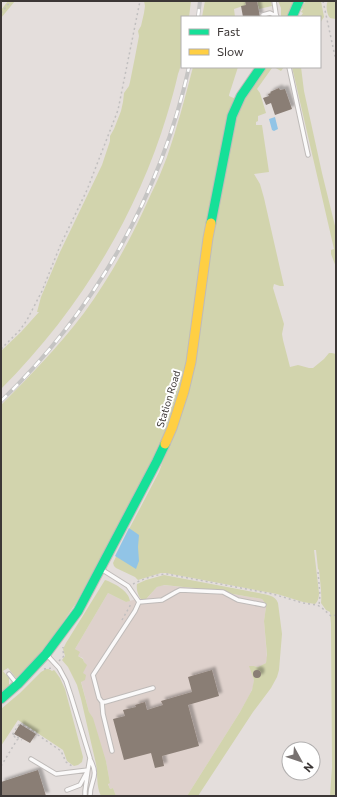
<svg xmlns="http://www.w3.org/2000/svg" width="337" height="797" viewBox="0 0 337 797" font-family="Commissioner,sans-serif">
	<style>
		.built { fill: #ded1cc }
		.green { fill: #d2d4ad }
		.water { fill: #91c4e6 }
		.building { fill: #8a7e75; filter: url(#shadow) }
		.lines { fill: none; stroke-linecap: round; stroke-linejoin: round }
		.lane-casing { stroke: #bfbbb9; stroke-width: 5.5 }
		.fast-casing { stroke: #bfbbb9; stroke-width: 11 }
		.slow-casing { stroke: #bfbbb9; stroke-width: 11 }
		.path { stroke: #c1bfbf; stroke-width: 1.5; stroke-dasharray: 2 3; stroke-linecap: butt }
		.lane { stroke: #fbfafa; stroke-width: 3.5 }
		.fast { stroke: #16e098; stroke-width: 9 }
		.slow { stroke: #ffcf43; stroke-width: 9 }
		.rail-casing { stroke: #c5c4c3; stroke-width: 4 }
		.rail { stroke: #fff; stroke-width: 2.5; stroke-dasharray: 8; stroke-linecap: butt }
		.labels { text-anchor: middle; dominant-baseline: central; stroke-width: 4; stroke-linejoin: round; paint-order: stroke }
		.street-label { font-size: 10px; fill: #3c3736; stroke: #fff }
	</style>
	<defs>
		<filter id="shadow"><feDropShadow dx="3.5" dy="-3.5" stdDeviation="1" flood-color="#0004"/></filter>
	</defs>
	<rect width="100%" height="100%" fill="#e4dedc"/>
	<path class="built" d="M162,585l42,4 58,10 3,4 1,4 -2,14 3,37 -1,5 -8,4 -4,-1h-4l4,14 -1,7 -3,7 -10,18 -53,84h-71l-3,-8 -3,1 -2,-6h2l-4,-22 -17,-49 -8,-31 4,-17 -1,-2 -1,-4 -5,-2 -3,-7 33,-56 18,9 14,-4 3,2 5,-3 9,-10z"/>
	<path class="green" d="M8,1h7l-14,17v-8z
		M144,1h47l-2,16h-7c0,14 2,29 0,42 -1,5 -2,10 -4,15 -3,14 -7,27 -11,41 -31,103 -90,198 -166,274v-38l20,-19 18,-20h-2l4,-15 19,-45 42,-87 8,-24v-5l4,-7 7,-18 2,-9 1,-9 5,-7 1,-4 5,-25 4,-21 -1,-5 3,-5 3,-13 1,-7z
		M205,1h40l1,4 -12,4 1,8h-33z
		M257,1h14l1,5 -13,3z
		M278,1h16l-7,16h-6v-9z
		M306,1h15l3,16 -4,6v-6h-21l1,-1h1l2,-3 -2,-1 2,-3 -2,-1z
		M328,1h8v18l-6,-1c-3,-4 -4,-10 -3,-15z
		M193,67h45l-9,28v1l7,3 -56,298 -24,58 -80,148 -23,34 -18,22 -19,19 -8,-10 -5,3 6,7v7l-8,8v-288c29,-29 58,-59 83,-92 27,-37 49,-78 67,-119 6,-12 11,-24 16,-37 10,-29 18,-59 26,-90z
		M266,67h18l-3,4 -7,-4 -2,1 -15,21 3,4 6,20 -8,3v5l-2,1v3h6l7,47 -15,2 6,10 4,14 20,88h-4l-6,-2 -1,4 11,36 -2,10 1,6 7,27 8,-2 11,3h4l11,-9 5,-6h3l4,1v442h-6l2,-29 -1,-143 -1,-12 -4,-2 -5,-7c1,-10 -1,-22 -2,-33l-1,-1 -2,-19h-2l5,43c0,4 -1,9 -4,11l-12,-2 -26,-8 -111,-21h-5l-23,7 -3,-3 -19,-9 -2,-2 -1,-3 14,-30 32,-61 17,-47 32,-168 30,-148z
		M292,67h9l3,24 18,82 14,57v37l-5,-13v-4l3,-1z
		M164,575l95,18c8,2 16,2 19,10l4,31 -3,36 -2,7 -6,11 -18,24 -55,84h-11l53,-84 12,-22 2,-10 -5,-14h5l4,1 8,-4 1,-8 -3,-34 2,-14 -1,-4 -3,-4 -58,-10 -40,-4 -7,2 -11,12h-5c-3,-3 -5,-10 -4,-15l9,-4z
		M105,580c9,3 24,11 25,21l-4,1 -18,-9 -33,56 5,3 -2,4 5,3 1,3 3,3 -4,8 3,2 -1,5 -4,2 8,30 4,6 13,43 4,22 -2,1 2,5 3,-1 3,8h-15c-5,-10 -3,-21 -5,-32l-15,-65 -4,-14 -9,-18 -6,-7 3,-4 -2,-7 3,-6z
		M46,669h3l3,2 2,-1 1,1 5,7 5,11 18,68 -1,5 -4,3 -4,1 -3,-2 -4,-3 -4,-11 -45,-30 -17,26v-37l19,-16 21,-21z"/>
	<path class="water" d="M275,117l3,12 -4,2 -2,-1 -3,-11z
		M129,528l10,7 -1,12 1,14 -3,8 -21,-13z"/>
	<path class="building" d="M245,1h12l3,16h-17l-2,-11 5,-1z
		M279,88l1,2 5,-1 7,20 -17,6 -4,-12 -5,2 -3,-7 6,-2 -1,-2 3,-1 -1,-1z
		M212,670l7,26 -31,9 11,41 -37,10 2,10 -9,2 -4,-15 -27,7 -11,-41 12,-3 -2,-6 13,-3 -1,-2 10,-3 2,8 16,-5 -2,-4 31,-9 -4,-15z
		M253 674a4 4 0 1 1 8 0a4 4 0 1 1-8 0Z
		M20,724l16,10 -6,9 -16,-9z
		M38,770l8,26h-45v-14z"/>
	<g class="lines">
		<g class="lane-casing">
			<path id="lane" d="M274,1l2,13
				M263,15l7,-2 4,2 2,-1 1,3
				M289,67l19,88
				M101,569l27,17 11,16 -4,9 -42,64 6,23 3,4h3l48,-14
				M139,602l23,-2 14,-8 4,-2 43,2 15,8 26,5
				M47,655l12,13 7,13 5,15 19,62 -2,12 -8,15 -13,5
				M9,674l8,10
				M102,702l1,12 9,37
				M31,759l25,15 32,-4 -3,21v5
				M90,796c0,-17 10,-18 0,-37"/>
		</g>
		<g class="fast-casing">
			<path id="fast" d="M292,17l7,-16
				M211,223l21,-107 9,-20 20,-29
				M1,699l17,-15 28,-30 32,-43 79,-150 8,-17"/>
		</g>
		<g class="slow-casing">
			<path id="slow" d="M165,444l7,-16 12,-37 7,-29 17,-124 3,-15"/>
		</g>
		<path class="path" d="M323,1l13,60
			M1,13l10,-12
			M1,349l19,-19 7,-10 15,-29 18,-45 27,-56 31,-80 22,-109
			M318,572l2,23 -1,11
			M133,584c10,-5 23,-10 34,-10l106,20 30,9 14,2 4,2 10,9 5,-1
			M122,620l9,-16
			M59,661l5,-5 -1,-5v-4
			M44,669l8,-1
			M13,734l9,6
			M1,766l16,-26 1,-1 -6,-4 8,-12 15,9 3,3 23,16 5,11 6,4
			M1,777l1,4"/>
		<use href="#lane" class="lane"/>
		<use href="#fast" class="fast"/>
		<use href="#slow" class="slow"/>
		<g class="rail-casing">
			<path id="rail" d="M198,17l2,-16
				M1,401c94,-90 160,-207 188,-334"/>
		</g>
		<use href="#rail" class="rail"/>
	</g>
	<g class="labels">
		<g class="street-label">
			<text transform="translate(168 399) rotate(-73)">Station Road</text>
		</g>
	</g>
	<rect width="337" height="797" fill="none" stroke="#3c3736" stroke-width="4"/>
	<rect x="181" y="16" width="140" height="52" fill="#ffffff" stroke="#b1afaf"/>
	<rect x="189" y="29" width="20" height="6" fill="#16e098" stroke="#b1afaf"/>
	<text x="217" y="36" font-size="12" fill="#3c3736">Fast</text>
	<rect x="189" y="49" width="20" height="6" fill="#ffcf43" stroke="#b1afaf"/>
	<text x="217" y="56" font-size="12" fill="#3c3736">Slow</text>
	<g transform="translate(301 761) rotate(130)"><circle r="19" fill="#ffffff" stroke="#b1afaf"/>
	<path d="M0-3L7 15L0 10L-7 15Z" fill="#777170"/>
	<text y="-6" font-size="11" font-weight="bold" text-anchor="middle" fill="#3c3736">N</text>
	</g>
</svg>
